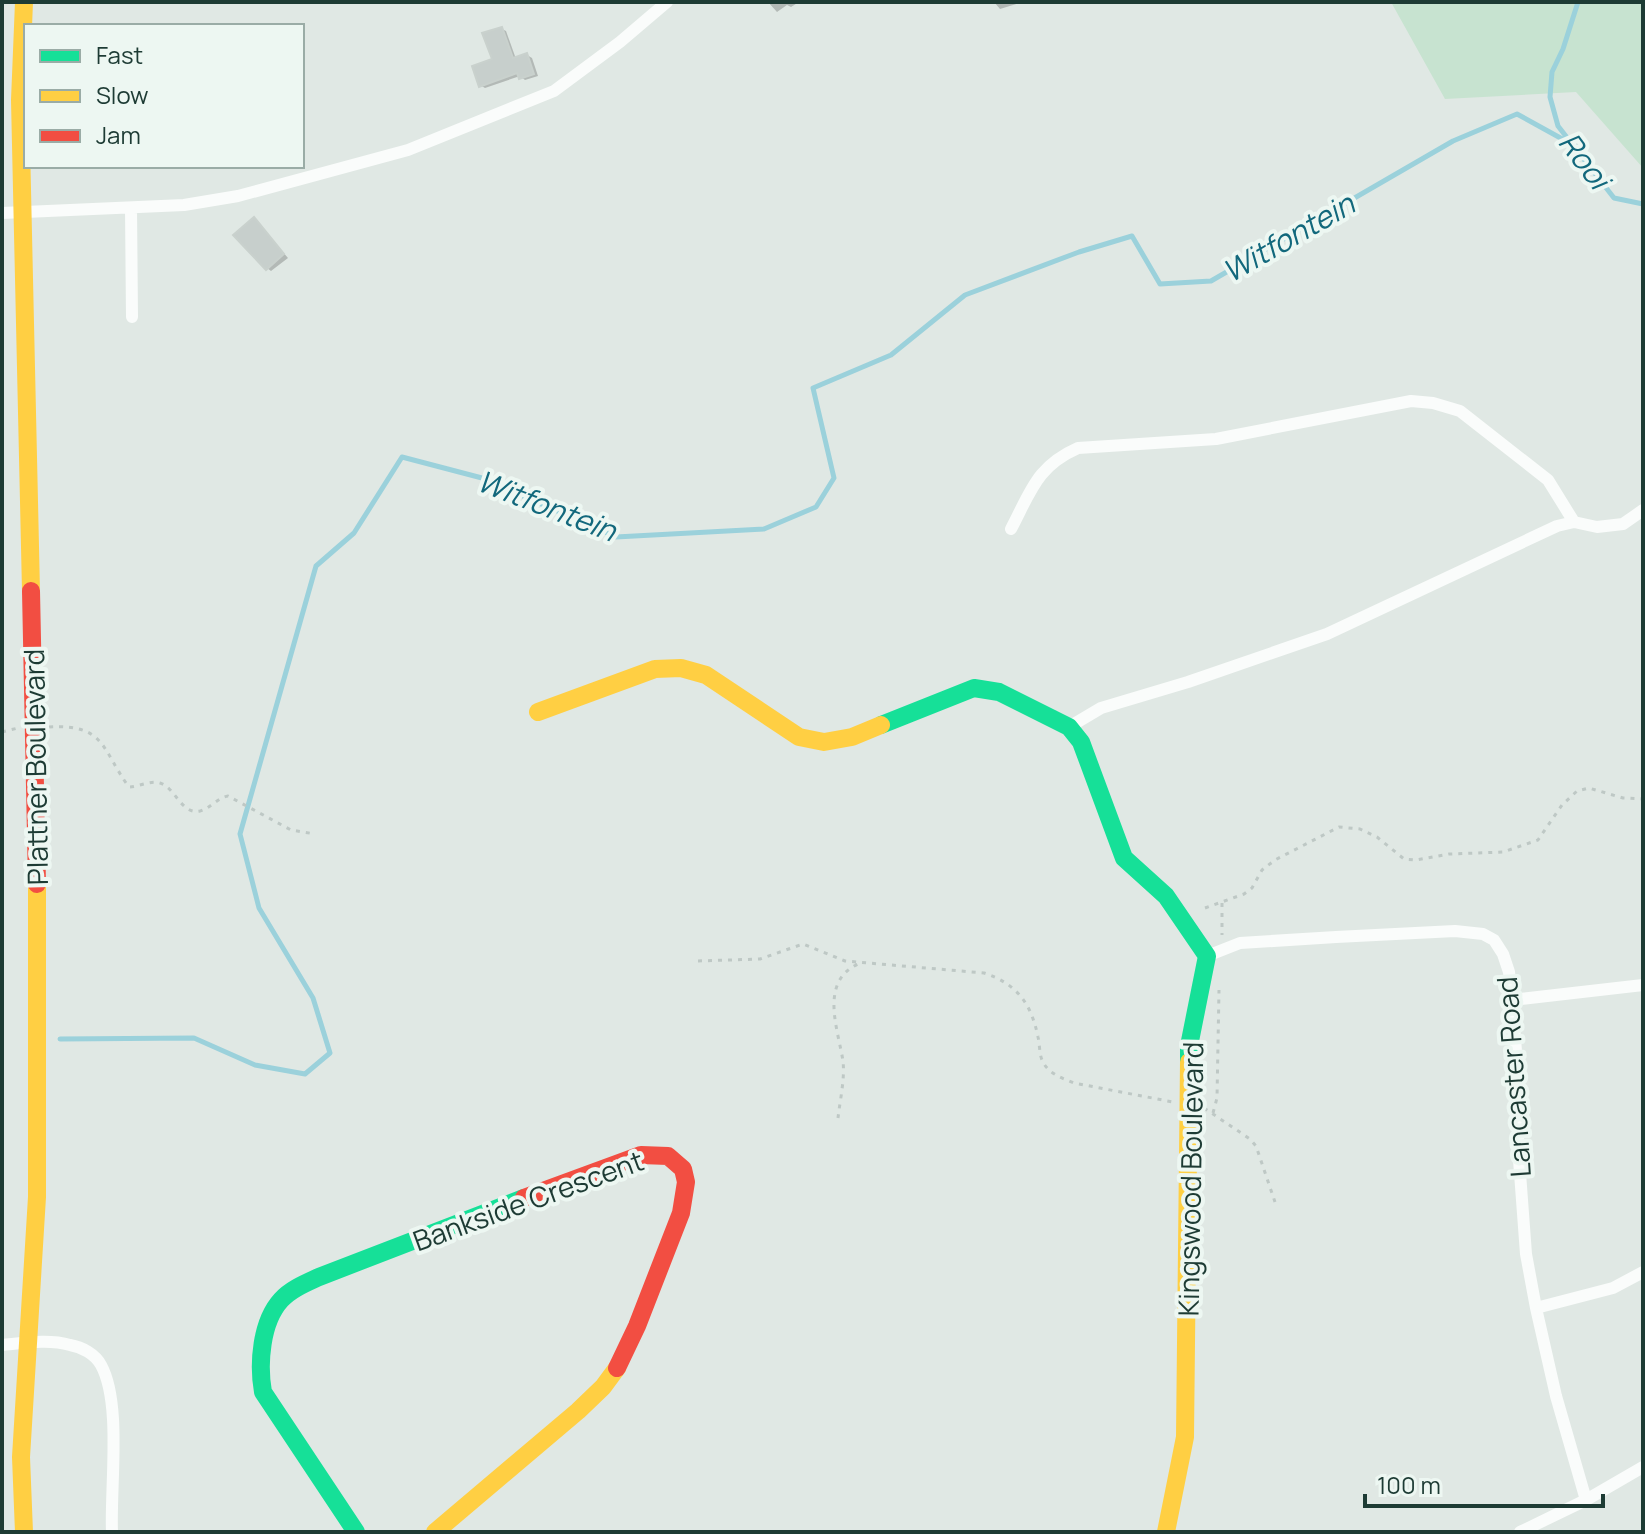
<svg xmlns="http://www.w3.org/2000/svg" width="1645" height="1534" viewBox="0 0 1645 1534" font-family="Manrope,sans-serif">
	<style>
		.green { fill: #c7e3d0 }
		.shadow { fill: #0003 }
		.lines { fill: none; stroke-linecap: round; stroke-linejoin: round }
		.stream { stroke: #9bd1db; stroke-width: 5 }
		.building { fill: #c7cfcc; stroke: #c9d1cd; stroke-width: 2 }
		.path { stroke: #bec8c5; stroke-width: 3; stroke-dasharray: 4 6; stroke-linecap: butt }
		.street { stroke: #fafcfb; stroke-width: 12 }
		.fast { stroke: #16e098; stroke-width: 18 }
		.slow { stroke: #ffcf43; stroke-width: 18 }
		.jam { stroke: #f24e42; stroke-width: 18 }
		.labels { text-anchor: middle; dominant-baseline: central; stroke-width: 8; stroke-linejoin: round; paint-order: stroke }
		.street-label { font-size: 28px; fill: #1d3b34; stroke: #edf7f2 }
		.water-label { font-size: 30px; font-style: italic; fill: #12687c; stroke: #edf7f2 }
	</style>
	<rect width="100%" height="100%" fill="#e0e8e4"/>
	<path class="green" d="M1391,2h252v166l-67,-76 -131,7z"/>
	<path class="shadow" d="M768,2h31l-8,5 -4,-2 -10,7z
		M994,2h25l1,1 -20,6z
		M502,29l4,2 10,28 11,-4 5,3 6,18 -13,4 -5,-4 -35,12 -5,-3 14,-24z
		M254,219l34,39 -17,13 -4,-3z"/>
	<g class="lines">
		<path class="stream" d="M1578,2l-15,47 -11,23 -2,25 8,29 56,72 29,6
			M60,1039l134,-1 61,27 50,9 25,-21 -17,-55 -54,-90 -19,-74 76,-268 38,-33 48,-76 80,21 134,59 148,-8 52,-22 18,-29 -21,-90 78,-33 74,-60 114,-43 53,-16 28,48 51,-3 242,-140 64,-27 58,32"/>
	</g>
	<path class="building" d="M502,27l11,31 14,-5 7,21 -15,5 -2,-6 -38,14 -7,-21 20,-7 -10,-26z
		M254,217l30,37 -18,16 -33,-35z"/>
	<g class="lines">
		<path class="path" d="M49,727c57,-3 52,22 80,60 9,0 21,-7 31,-4 16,5 21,32 40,28 11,-3 17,-13 28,-15l63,34 24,4
			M2,732l16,-4
			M1222,903v32
			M1205,908l39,-14 8,-6 10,-18 13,-10 64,-33 21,2 17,8 27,22 12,1 33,-6 54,-2 35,-12 24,-35 15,-14 12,-3 34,10 20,1
			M698,961l62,-2 43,-15 42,17 139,12c33,11 47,30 54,64 2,8 1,18 5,25 6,12 19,16 31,21l99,19
			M1204,1108l46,31 6,7 19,56
			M1213,1113l4,-15 2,-108
			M838,1118c2,-18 7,-39 5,-57 -5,-32 -24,-79 15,-97"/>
		<path class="street" d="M131,208l1,109
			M2,213l182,-8 54,-9 170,-46 146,-59 66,-49 47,-40
			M1011,529c20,-38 26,-63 67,-81l138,-9 195,-38 22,2 27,8 88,69 26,42
			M1069,727l32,-19 87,-26 139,-48 230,-108 17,-4 23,5 26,-3 20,-14
			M1207,956l33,-13 96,-6 119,-6 28,3 11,6 9,14 6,18 3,28 6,77v69l8,108 10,54 20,88 30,104
			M1512,1000l131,-15
			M1536,1308l77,-20 30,-16
			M2,1345c22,-2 47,-6 68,0 12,2 25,9 31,20 21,38 9,122 11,167
			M1520,1532l66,-32 57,-33"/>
		<path class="fast" d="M881,725l93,-37 25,4 70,35 12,15 43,116 42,38 41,60 -18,90v16
			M356,1532l-93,-140c-5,-28 -2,-70 18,-92 10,-11 25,-17 38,-23l205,-79"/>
		<path class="slow" d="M24,2l-4,98 11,491
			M538,712l117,-43 26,-1 25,7 93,62 25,5 28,-5 29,-12
			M24,1532l-3,-75 16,-260v-313
			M435,1532l143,-121 25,-24 14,-19
			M1166,1532l19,-95 4,-375"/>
		<path class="jam" d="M31,591l6,293
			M524,1198l117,-43 27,1 15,13 3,13 -5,31 -44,113 -20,42"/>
	</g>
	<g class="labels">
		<g class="street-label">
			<text transform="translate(35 767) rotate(-91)">Plattner Boulevard</text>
			<text transform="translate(1513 1077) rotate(-94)">Lancaster Road</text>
			<text transform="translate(1190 1179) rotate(-89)">Kingswood Boulevard</text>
			<text transform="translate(528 1200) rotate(-20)">Bankside Crescent</text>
		</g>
		<g class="water-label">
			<text transform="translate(1585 160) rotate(53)">Rooi</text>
			<text transform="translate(1288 237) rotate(-30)">Witfontein</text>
			<text transform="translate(547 505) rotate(21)">Witfontein</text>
		</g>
	</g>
	<rect width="1645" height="1534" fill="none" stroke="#1d3b34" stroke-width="8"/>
	<rect x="24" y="24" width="280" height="144" fill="#edf7f2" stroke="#9aaca6" stroke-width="2"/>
	<rect x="40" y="50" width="40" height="12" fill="#16e098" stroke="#9aaca6" stroke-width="2"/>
	<text x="96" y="64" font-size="24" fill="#1d3b34">Fast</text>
	<rect x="40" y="90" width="40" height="12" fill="#ffcf43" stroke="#9aaca6" stroke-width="2"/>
	<text x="96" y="104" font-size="24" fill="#1d3b34">Slow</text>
	<rect x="40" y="130" width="40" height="12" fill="#f24e42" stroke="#9aaca6" stroke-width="2"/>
	<text x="96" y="144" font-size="24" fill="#1d3b34">Jam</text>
	<path d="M1365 1494v12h238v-12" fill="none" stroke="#1d3b34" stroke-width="4"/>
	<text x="1377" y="1494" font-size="24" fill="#1d3b34" stroke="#edf7f2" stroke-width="6" paint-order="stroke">100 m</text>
</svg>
